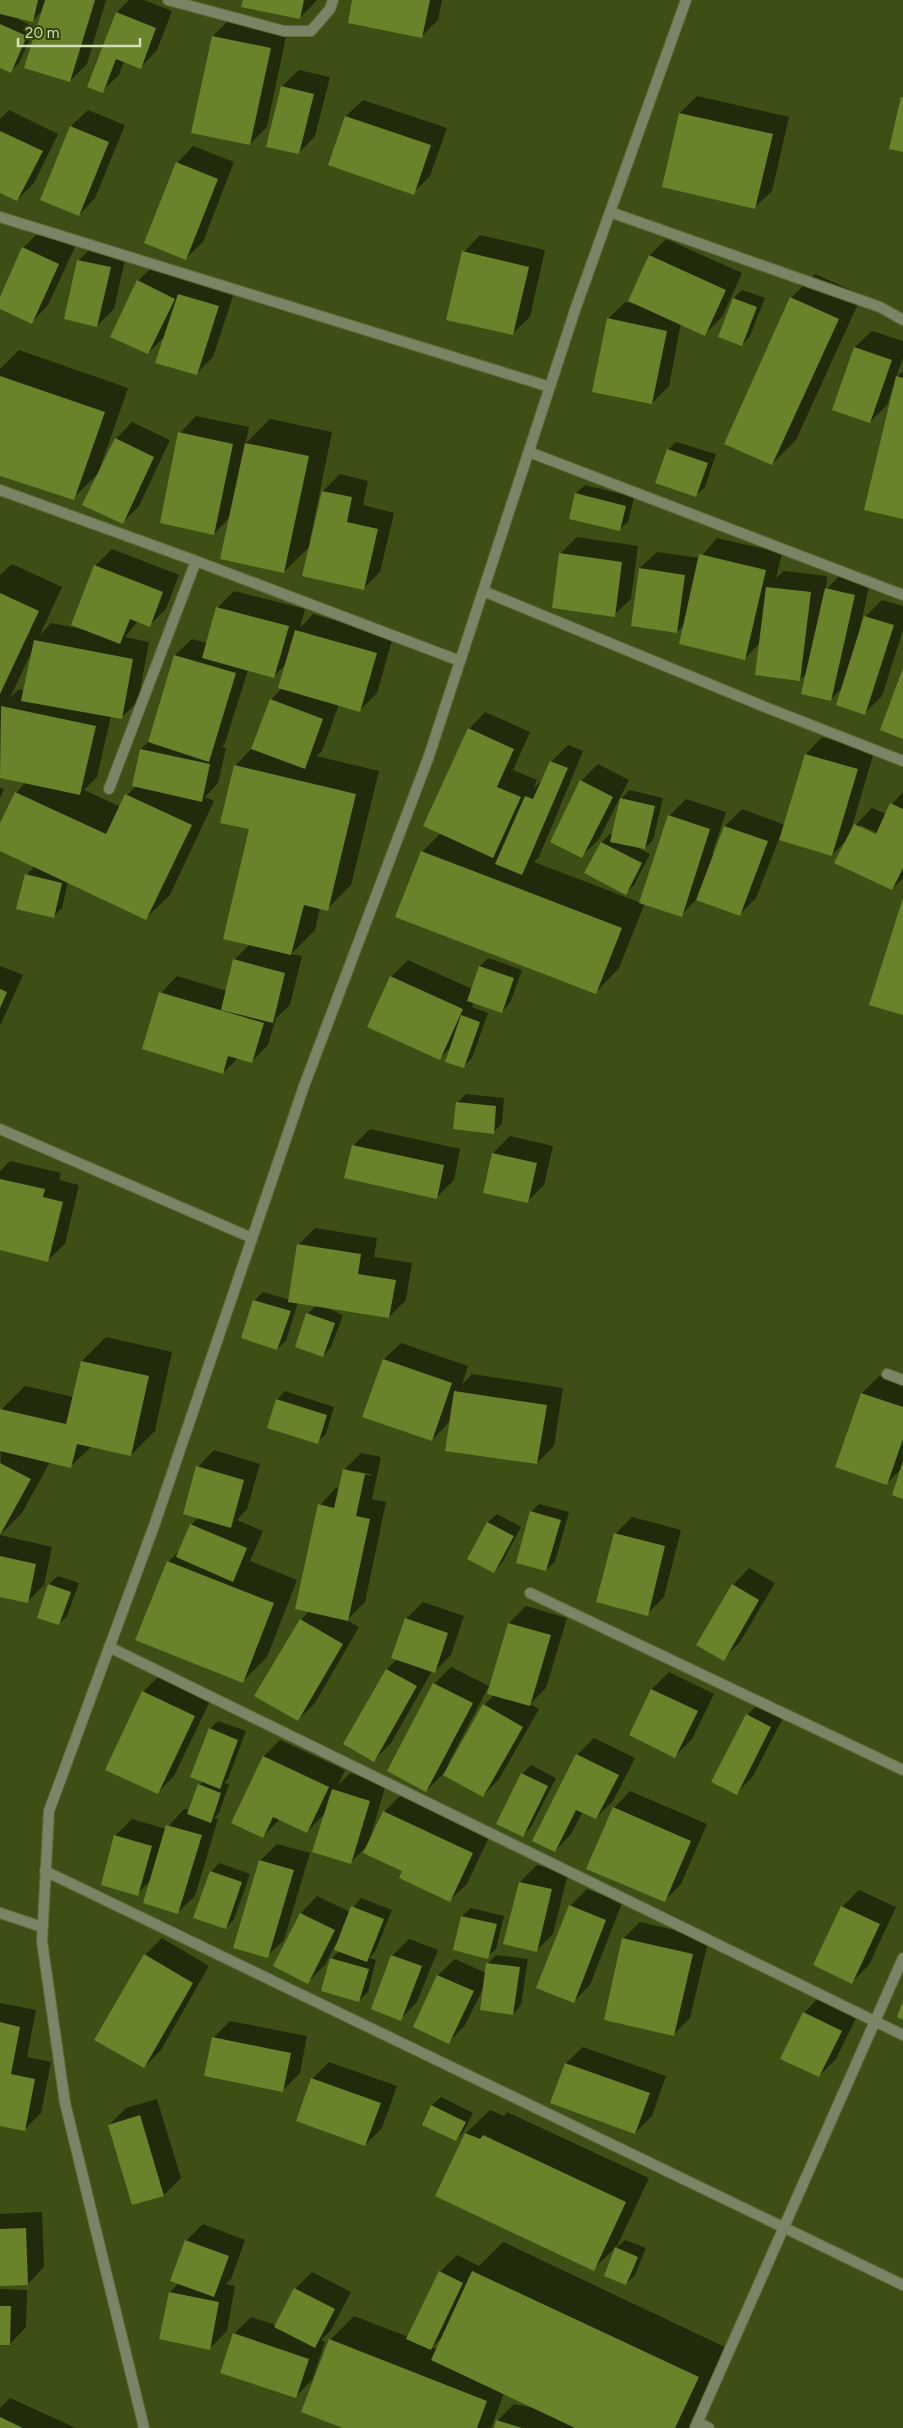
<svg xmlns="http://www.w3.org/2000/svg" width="903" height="2428" viewBox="0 0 903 2428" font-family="Figtree,sans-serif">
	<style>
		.shadow { fill: #0007; fill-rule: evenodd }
		.building { fill: #69832a }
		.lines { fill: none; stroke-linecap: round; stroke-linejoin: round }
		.street-casing { stroke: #5b6c37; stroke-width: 12 }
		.street { stroke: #798566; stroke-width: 10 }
	</style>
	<rect width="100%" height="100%" fill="#3e4f16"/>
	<path class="shadow" d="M0,0h106l-19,64 -17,17 -27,-71 -11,11 -19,-5 22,12 -16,35 -9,9 -10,-5z
		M129,0h15l28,11 -15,39 -16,17 -17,-6 -5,14 -17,16 15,-79z
		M244,0h73l-17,18z
		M354,0h88l-4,20 -17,17z
		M230,19l57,13 -20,95 -17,17 -37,-108z
		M299,70l31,7 -15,59 -16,17 -17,-67z
		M697,96l92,21 -17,74 -17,16 -92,-21 17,-73z
		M363,100l84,28 -17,48 -17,17 -84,-29 17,-48z
		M9,110l49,24 -24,49 -17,17 -17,-9v-72z
		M88,110l37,15 -30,73 -16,17 -38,-16 30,-73z
		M193,146l41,16 -31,80 -17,16 -9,-95z
		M40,231l35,16 -27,58 -16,17 -32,-14v-8l23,-52z
		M480,235l65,15 -15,67 -17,16 -49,-81z
		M666,239l76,34 -20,44 -17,17 -24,-11 -12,63 -17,17 -44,-84 17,-17 12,2 13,-49z
		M95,244l32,7 -13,58 -17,17 -19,-65z
		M155,264l36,18 5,-5 39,13 -22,67 -17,17 -30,-39 -18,18 -10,-72z
		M815,274l47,21 -66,145 -24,24 -46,-21 65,-145z
		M742,290l23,8 -15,38 -8,9 -8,-47z
		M872,331l31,10v17l-7,20 7,-7v147l-8,-130 -2,-1 -6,18 -17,17 -15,-75z
		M19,350l109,38 -28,80 1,1 15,-30 16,-17 38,18 -31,66 -17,17 -23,-50 -26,25 -73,-23v-106z
		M196,416l53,11 -3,16 24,-24 62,13 -22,108h2l11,-49 17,-17 28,7 -5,24 31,8 -14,59 -17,17 -52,-44 -27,27 -54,-55 -16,17 -34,-101z
		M676,442l40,12 -11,33 -9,8 -28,-45z
		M585,485l49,12 -6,25 -9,8 -49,-12 6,-25z
		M577,537l61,9 -7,53 -17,16 -54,-61z
		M717,538l65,15 -6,25 8,-7 43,5 -1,14 17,-18 28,6 -11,49h2l3,-10 17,-17 21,6v24l-21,66 -17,17 -22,-26 -13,13 -23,-27 -7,7 -40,-37 -15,15 -60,-34 -8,8 -37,-64 17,-16 43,6z
		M112,549l67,26 -13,34 -17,17 -11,-5 -13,16 24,5 -11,59 -17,17 -10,-2 -14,61 -13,13 37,17 6,-12 9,-9 5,-37 8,-8 26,-86 17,-16 15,4 10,-35 17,-17 71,18 -5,19 13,-14 80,23 -16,56 -17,17 -21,-6 -17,47 -6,5 63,15 -28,114 -24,24 -7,-1 -5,22 -24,24 11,2 -12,49 -14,13 -8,27 -17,17 -13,-4 -15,15 -62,-80 16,-17 50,15 7,-31 16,-16v-116l-15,-62 18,-19 18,-47 11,-12 5,-25 -13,13 -26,-6 -23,73 -3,4 4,1 -8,35 -13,14 9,4 -44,94 -24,23 -78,-36 -6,26 -9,9 -27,-42 9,-9 -35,-16v-24l16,-33 10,-11 -26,-6v-201l12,-11 50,23 -22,48 11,-12 31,6 13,-63zM31,653l-6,38 -6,-2 -9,9z
		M485,712l45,20 -17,38 24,10 -4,9 9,-9 9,-18 17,-17 15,6 -44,106 -5,5 107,41 28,-87 17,-17 40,13 -14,42 3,1 10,-29 17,-17 43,16 21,-71 16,-17 52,15 -23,78 21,-22 14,6 6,-10 11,-12v86l-11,11 -45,-49 -15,15 -53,-16 -23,59 -17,17 -42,-16 -16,16 -36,-12 -26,65 -23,24 -174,-140 19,-19 28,-104zM860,825l22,10 -1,2 -21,-9z
		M598,764l31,16 -30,59 -17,17 -1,-75z
		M0,788l4,1 -4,9z
		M629,790l34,8 -10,42 -8,8 -9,-1 14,7 -16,31 -9,8 -39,-20 16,-31 8,-8 3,1 8,-36z
		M488,958l34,12 -12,33 -8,9 -28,-10 -2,5 16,6 -16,45 -9,9 -11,-21 -12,12 -49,-81 17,-17 64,29 8,-23z
		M0,966l23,9 -23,51z
		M466,1094l38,4 -2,26 -9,8 -36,-29z
		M370,1129l90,20 -6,31 -17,17 -84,-51z
		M510,1136l43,10 -9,39 -17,17 -42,-10 8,-39z
		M10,1161l51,12 -2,7 20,5 -14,59 -17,16 -48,-11v-78z
		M315,1228l62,10 -3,19 38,6 -6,37 -17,17 -67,-11 21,9 -12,32 -8,9 -15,-42 8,-9 -18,-3 -12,39 -9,8 -23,-48 9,-9 27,8 8,-55z
		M106,1337l66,15 -17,79 -24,24 -39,-9 -21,20 -21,-4 -28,51 -22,22 1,-125 24,-24 49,11 8,-36z
		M401,1343l67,23 -6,19 10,-11 91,14 -9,58 -17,17 -86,-43 -19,20 -68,-24 20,-57z
		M879,1376l24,9v113l-2,-29 -14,14 -50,-16 25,-74z
		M285,1391l49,16 -8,27 -9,8 -40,-42z
		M214,1450l46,14 -13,45 -10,11 26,11 -13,30 47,19 -30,77 -24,24 -75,-119 14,-14 9,-23 8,-8 -1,-50z
		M361,1453l20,4 -9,42 14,3 -21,100 -18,18 12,7 -44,76 -17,17 3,-100 8,-9 11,-106 16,-17 4,1 4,-19zM355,1471l16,3v2l-16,-3z
		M539,1504l30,8 -14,50 -9,8 -15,-58z
		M497,1514l24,13 -19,36 -8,9 -25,-14 19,-36z
		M632,1517l49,13 -17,67 -17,17 -32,-80z
		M0,1535l52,12 -8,38 -16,16 -28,-6z
		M749,1568l26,15 -35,59 -17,17 10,-74z
		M58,1576l21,7 -12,33 -8,8 -21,-7 11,-33z
		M423,1602l41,14 -13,39 -17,17 -2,-1 -41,72 -17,17 -29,-17 42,-74 10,-10 9,-40z
		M526,1606l41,12 -21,70 -16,16 9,5 -40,70 -16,17 -40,-22 -17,17 8,-107 17,-17 38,19 -41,78 2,1 34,-60 10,-10 -6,-2 21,-70z
		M669,1672l45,22 -22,45 -17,17 -45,-22 22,-45z
		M160,1675l51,24 -37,77 -17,17 -14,-101z
		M764,1698l23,12 -34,66 -16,17 10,-78z
		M218,1721l28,10 -18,48 -4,4 5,1 -10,29 -5,5 4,1 -23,77 -17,16 -28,-31 -13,13 -22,-58 17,-17 34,10 18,-20 6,1 9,-25 4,-4 7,-52z
		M594,1738l41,20 -22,43 -17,17 -13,-7 -12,23 -16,17 -21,-10 43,-86z
		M280,1740l65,30 -7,15 12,-12 36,11 -16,55 14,-27 17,-17 88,42 -22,47 -17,16 -82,-55 -17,17 -25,-50 -19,20 -27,-13 -17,17 1,-80z
		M531,1765l25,13 -25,49 -8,8 -1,-61z
		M630,1791l77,33 -26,60 -17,17 -50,-93z
		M277,1844l33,9 -26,87 -17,16 -7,-95z
		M219,1863l31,11 -16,45 -8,9 -15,-56z
		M537,1865l31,8 -15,61 -17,17 -31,-8 15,-61z
		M587,1889l35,14 -32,82 -16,16 -4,-95z
		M859,1890l37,17 -27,58 -17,17 -10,-75z
		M317,1896l33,16 11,-14 31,12 -17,42 -6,6 7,2 -8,32 -9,9 -28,-42 9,-9 -4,-7 -11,22 -17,17 -33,-16 26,-53z
		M471,1908l33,8 -8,33 -9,8 -32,-8 7,-33z
		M640,1922l69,16 -19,80 -17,17 -50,-96z
		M162,1938l47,28 -48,84 -17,17 1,-112z
		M409,1939l29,11 -21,52 -17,17 -8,-63z
		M496,1955l32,4 -7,46 -8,9 -29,-27 -19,38 -16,17 -34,-16 23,-51 17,-16 31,14 2,-10z
		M820,1996l38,18 -22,45 -17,17 -15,-63z
		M0,2003l36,7 -9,47 24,5 -10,51 -17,17 -24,-5z
		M230,2021l77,15 -7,37 -17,17 -70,-52z
		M583,2047l83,29 -14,40 -17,17 -69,-70z
		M329,2062l68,24 -15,42 -17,17 -53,-66z
		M441,2097l32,16 -9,18 -8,9 -33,-16 9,-19z
		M157,2099l24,79 -17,17 -31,9 -24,-79 17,-17z
		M490,2110l14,6 3,-4 142,66 -32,68 -24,23 -156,-73 29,-63z
		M42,2212l2,55 -16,17 -28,1v-71z
		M203,2224l42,16 -14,39 -5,5 9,2 -8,45 -17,17 -40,-56 9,-9 7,-42z
		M625,2240l21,8 -11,27 -9,9 -10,-36z
		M503,2242l224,106 -38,80h-194l2,-7 17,-17 24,5 -34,-16 -13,35h-145l-16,-88 24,-24 54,21 32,-65 17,-17 22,11zM443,2336l-6,13 -5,-2z
		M312,2272l39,20 -20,38 -10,10 4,2 -13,38 -17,17 -61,-63 17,-17 25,8 19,-36z
		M0,2289l27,1 -1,37 -16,17h-10z
		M10,2398l66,30h-76v-20z"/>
	<path class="building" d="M0,0h38l-5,22 -33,-8z
		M45,0h50l-25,82 -46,-14z
		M243,0h61l-4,19 -59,-12z
		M352,0h78l-8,38 -74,-15z
		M116,12l40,16 -15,41 -25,-10 -13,34 -16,-6z
		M0,24l27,12 -16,37 -11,-5z
		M212,36l59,12 -21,97 -59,-12z
		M281,86l33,8 -15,60 -33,-7z
		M901,97h2v55l-14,-3z
		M679,113l94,21 -18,75 -93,-22z
		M345,116l86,29 -17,50 -86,-30z
		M70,126l39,16 -30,74 -39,-16z
		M0,131l43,20 -26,50 -17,-8z
		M176,162l42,17 -32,81 -42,-17z
		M22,247l37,17 -27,60 -32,-15v-12z
		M462,251l67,16 -16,68 -67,-15z
		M649,255l77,35 -21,46 -77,-35z
		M77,260l34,7 -14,60 -33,-8z
		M137,280l38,19 -27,55 -38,-17z
		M178,294l41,12 -22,69 -42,-12z
		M790,297l49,22 -67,146 -48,-21z
		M733,298l24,9 -15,39 -24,-9z
		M607,318l60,13 -15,73 -60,-12z
		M854,347l38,13 -22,63 -38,-13z
		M0,376l105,36 -31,88 -74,-24z
		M896,376l7,2v141l-39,-9z
		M178,432l55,12 -19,91 -54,-12z
		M115,438l39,19 -31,67 -41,-19z
		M245,443l64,13 -25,117 -64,-14z
		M667,449l41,14 -12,34 -41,-14z
		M322,491l30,6 -5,25 31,7 -14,61 -62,-14z
		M575,493l51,13 -6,25 -51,-12z
		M559,553l63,9 -7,55 -63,-9z
		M699,554l67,16 -21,90 -66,-16z
		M94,565l69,27 -13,35 -20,-8 -10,25 -49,-19z
		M639,568l46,7 -8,58 -46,-7z
		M766,587l45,5 -11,89 -45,-6z
		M825,588l30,7 -24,106 -30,-7z
		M0,593l39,18 -39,83z
		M216,607l73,19 -15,52 -72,-20z
		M864,616l30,9 -29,90 -29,-10z
		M295,630l82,23 -17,59 -82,-24z
		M34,640l99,19 -11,60 -101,-18z
		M174,655l62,18 -27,89 -61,-20z
		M903,668v71l-23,-9z
		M270,699l53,20 -18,50 -54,-20z
		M1,706l95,20 -16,69 -80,-17z
		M468,728l46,21 -17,38 24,10 -28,61 -70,-32z
		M140,749l70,15 -8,38 -70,-16z
		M805,754l53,15 -26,87 -53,-16z
		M550,761l18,7 -46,107 -27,-11 30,-68 8,3z
		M234,765l122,29 -28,117 -24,-6 -13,50 -68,-16 26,-110 -29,-6z
		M580,780l33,17 -31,61 -32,-16z
		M15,792l91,42 19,-40 67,31 -46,95 -146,-69v-28z
		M620,798l35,8 -10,43 -35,-7z
		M890,803l13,6v59l-11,22 -58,-27 20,-39 22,10z
		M668,815l42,14 -28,88 -43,-14z
		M724,826l44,15 -28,75 -44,-16z
		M601,842l41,21 -16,32 -42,-22z
		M421,851l201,77 -26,66 -201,-77z
		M25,874l37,9 -8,35 -38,-9z
		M903,898v117l-34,-10z
		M233,959l52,14 -12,50 -52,-13z
		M479,966l35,12 -12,35 -35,-12z
		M390,976l73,33 -23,51 -73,-33z
		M0,989l7,3 -7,16z
		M159,992l105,31 -12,40 -24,-7 -5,18 -81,-25z
		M461,1015l19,7 -16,46 -19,-6z
		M456,1102l40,4 -2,28 -41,-5z
		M352,1145l92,20 -7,34 -93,-21z
		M492,1153l45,10 -9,40 -45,-10z
		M0,1179l45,10 -2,8 20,5 -15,60 -48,-12z
		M297,1244l64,10 -3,20 38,6 -7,38 -101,-16z
		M253,1300l38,11 -14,39 -36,-12z
		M306,1313l29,10 -12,34 -28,-10z
		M383,1359l69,24 -20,58 -70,-24z
		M81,1361l68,15 -18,80 -54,-12 -6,24 -71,-17v-42l66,15z
		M454,1391l93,14 -10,59 -92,-13z
		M861,1393l42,14v32l-16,46 -52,-18z
		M276,1399l51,16 -9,29 -51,-16z
		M903,1461v38l-11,-4z
		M0,1463l31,16 -31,56z
		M196,1466l48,14 -13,48 -48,-14z
		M343,1469l22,5 -9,42 14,3 -22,102 -53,-12 23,-105 16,4z
		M530,1511l31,9 -15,51 -30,-8z
		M487,1522l27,14 -20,37 -27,-14z
		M190,1524l57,24 -14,34 -57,-25z
		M614,1533l51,13 -17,70 -52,-14z
		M0,1556l36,8 -8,39 -28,-6z
		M167,1561l107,42 -31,80 -108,-43z
		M48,1584l23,8 -12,33 -22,-7z
		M732,1584l27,16 -35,61 -28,-16z
		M405,1618l43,15 -13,40 -44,-15z
		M300,1619l43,25 -45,77 -44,-25z
		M508,1623l43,12 -21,71 -43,-12z
		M386,1669l31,17 -43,76 -31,-18z
		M433,1683l40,20 -47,89 -39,-21z
		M651,1689l47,22 -23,47 -46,-23z
		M142,1691l53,25 -37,78 -53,-24z
		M483,1704l40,23 -40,70 -40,-22z
		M746,1714l25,13 -34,68 -26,-13z
		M209,1728l29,12 -18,49 -30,-12z
		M576,1754l43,21 -23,44 -20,-9 -21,42 -23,-11z
		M263,1756l66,31 -22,46 -34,-16 -10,21 -32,-15z
		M521,1773l27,13 -25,51 -27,-13z
		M198,1784l23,9 -10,30 -24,-9z
		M332,1789l38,12 -19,63 -39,-12z
		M613,1807l78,34 -26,61 -79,-33z
		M383,1811l90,42 -23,49 -51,-24 3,-7 -39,-18z
		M166,1825l36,10 -24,79 -35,-11z
		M114,1835l38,11 -14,50 -37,-11z
		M259,1860l35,10 -26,88 -35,-10z
		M210,1871l32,11 -16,47 -33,-11z
		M519,1882l33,7 -15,63 -34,-8z
		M569,1905l37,15 -32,83 -38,-15z
		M351,1906l33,13 -17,43 -33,-12z
		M841,1906l39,18 -28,60 -39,-19z
		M300,1913l35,17 -27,54 -35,-18z
		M461,1916l36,8 -9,35 -35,-9z
		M622,1938l71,16 -19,82 -70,-16z
		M144,1954l49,29 -49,85 -50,-28z
		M391,1955l31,11 -21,55 -30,-12z
		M330,1958l39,11 -10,33 -38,-11z
		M486,1963l34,4 -7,48 -33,-5z
		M437,1975l37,16 -25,53 -36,-17z
		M903,2001v19l-6,-3z
		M803,2012l39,19 -23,46 -39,-18z
		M0,2022l20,5 -9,47 24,5 -10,52 -25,-5z
		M212,2037l79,16 -8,39 -79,-16z
		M565,2063l85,30 -15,41 -85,-31z
		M311,2078l70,25 -16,43 -69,-25z
		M431,2105l35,17 -10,19 -34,-16z
		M140,2115l24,81 -32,9 -24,-80z
		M465,2133l15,6 3,-4 143,67 -32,69 -159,-75z
		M26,2228l2,57 -28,1v-57z
		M185,2240l44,16 -15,41 -44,-16z
		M615,2247l23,10 -12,28 -22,-9z
		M439,2271l24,12 -32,67 -25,-11z
		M472,2271l227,106 -24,51h-100l-144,-68z
		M294,2288l41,21 -20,39 -41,-21z
		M169,2292l50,10 -9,48 -51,-11z
		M0,2306h11l-1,39h-10z
		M233,2333l76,26 -13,39 -76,-25z
		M329,2339l158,62 -10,27h-134l-42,-16z
		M0,2417l23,11h-23z
		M496,2420l26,8h-28z"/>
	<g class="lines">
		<g class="street-casing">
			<path id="street" d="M168,0l116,31h27l19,-22 3,-9
				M610,212l270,95 23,13
				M0,217l550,170
				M529,452l374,143
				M0,490l196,71
				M483,591l287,118 133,52
				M109,789l87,-228 264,100
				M0,1129l252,109
				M887,1374l16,6
				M530,1593l373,177
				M109,1647l794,388
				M45,1871l858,414
				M0,1913l42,14
				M698,2422l11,6
				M144,2428l-79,-325 -23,-162 7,-130 105,-285 150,-440 125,-330 147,-449 110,-307
				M695,2428l208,-470"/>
		</g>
		<use href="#street" class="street"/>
	</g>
	<path d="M18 38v8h122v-8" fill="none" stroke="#d1dfba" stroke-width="2.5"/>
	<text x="25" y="38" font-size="15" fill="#d1dfba" stroke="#334408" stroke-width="4" paint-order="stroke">20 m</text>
</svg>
